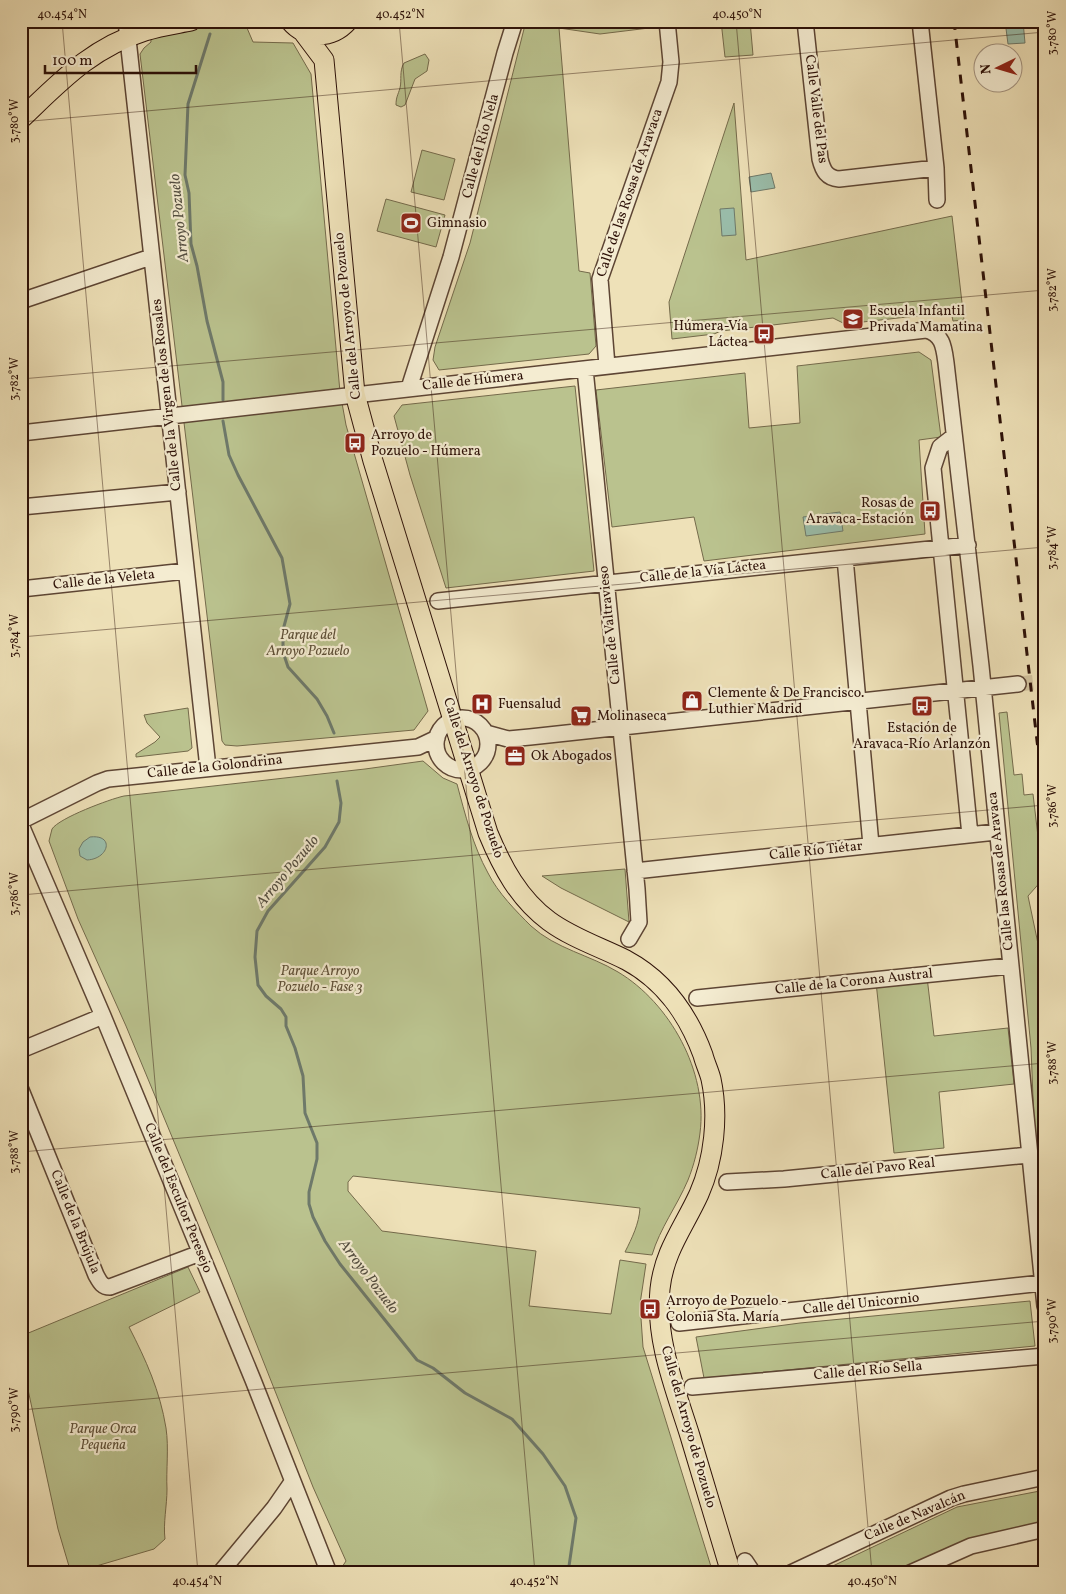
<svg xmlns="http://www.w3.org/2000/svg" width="1066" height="1594" viewBox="0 0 1066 1594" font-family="Vollkorn,serif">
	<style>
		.green { fill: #bac28e; stroke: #746a4b }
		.water { fill: #9abeab; stroke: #6e796a }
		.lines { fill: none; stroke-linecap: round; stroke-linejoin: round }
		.stream { stroke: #6e796a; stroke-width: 3 }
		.minor-tunnel { stroke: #d1c29e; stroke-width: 15; stroke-dasharray: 15 8; stroke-linecap: butt }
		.minor-casing { stroke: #5d4534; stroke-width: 18 }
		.major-casing { stroke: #2d1108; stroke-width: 21 }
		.minor { stroke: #f4ecd1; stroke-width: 15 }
		.major { stroke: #eee1b8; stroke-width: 19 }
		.rail { stroke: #2d1108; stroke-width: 3; stroke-dasharray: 9 9; stroke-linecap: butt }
		.ticks { fill: none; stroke: #2d1108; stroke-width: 1; stroke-opacity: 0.45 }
		.labels { text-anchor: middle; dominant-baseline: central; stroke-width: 4.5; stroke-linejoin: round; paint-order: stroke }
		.street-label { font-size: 14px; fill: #2d1108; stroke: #f4ecd1 }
		.poi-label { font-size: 14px; fill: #2d1108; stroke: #f4ecd1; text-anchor: start }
		.park-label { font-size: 14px; font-style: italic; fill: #5e4f37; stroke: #f4ecd1 }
		.water-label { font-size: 15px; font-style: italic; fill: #534e41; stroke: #f4ecd1 }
		.neatline { fill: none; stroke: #2d1108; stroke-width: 2 }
		.ticks-label { font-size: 12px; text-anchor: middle; fill: #2d1108 }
	</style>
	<rect width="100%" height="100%" fill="#eee1b8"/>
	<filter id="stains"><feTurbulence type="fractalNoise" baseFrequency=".004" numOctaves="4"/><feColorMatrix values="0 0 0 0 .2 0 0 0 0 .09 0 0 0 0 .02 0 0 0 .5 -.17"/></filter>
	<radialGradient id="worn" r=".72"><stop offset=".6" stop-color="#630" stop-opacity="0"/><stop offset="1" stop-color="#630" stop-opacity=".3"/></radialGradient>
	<path class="green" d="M150,21h94l9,21 40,1 18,31 29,318 6,33 82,286 -14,19 -177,16 -12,-1 -3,-4 -82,-687 4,-6 7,-6z
		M526,21h125l-2,7 -49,6 -41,-6 20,243 11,2 6,73 -7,8 -150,16 -6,-10 2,-13 35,-104z
		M721,21h29l3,34 -28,2z
		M425,54l4,6 -2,11 -12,8 -10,26 -4,2 -5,-2c0,-8 2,-10 4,-17 2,-8 -1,-17 4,-25z
		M734,103l12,157 206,-44 12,104 -11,1 -2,-9 -106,12 -12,-6 -112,13 -7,3 -42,5 -3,-37z
		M422,150l33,9 -11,41 -33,-8z
		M386,199l59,16 -9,32 -59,-16z
		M919,352l12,8 10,77 -22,3 6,94 -221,27 -10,-44 -82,10 -16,-137 149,-17 4,55 51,-5 -3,-57z
		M575,386l19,185 -148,17 -36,-113 -16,-59 8,-11z
		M188,708l4,40 -4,3 -52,6v-3l19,-12 5,-5 -13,-14 -3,-8z
		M1007,712l7,63 8,-1 2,21 9,-1 10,85 -15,17 17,81v212l-3,-25 -7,-17 -4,-99 -32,-335z
		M423,761l20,17 14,6c8,30 16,62 31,89 10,20 28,38 43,53 25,23 59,29 87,46 52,31 90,100 82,161 -2,16 -6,32 -12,47 -11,26 -28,48 -36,75l-27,-3c7,-14 14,-28 15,-44l-287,-32 -5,6v9l34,40 154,20 -7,55 82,8 9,-54 26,4 -6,40 3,43 70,226h-369l-2,-6 4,-6 -33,-74 -87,-220 -100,-241 -48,-107 -29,-78c1,-4 2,-8 3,-12 7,-11 58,-30 72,-33l241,-27z
		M625,869l4,53 -68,-34 -19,-12z
		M927,977l7,59 74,-8 6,56 -75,8 5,56 -50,5 -18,-171z
		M188,1267l12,25 -71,35c17,33 31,64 37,101 3,20 0,42 1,61 0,17 -4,34 -2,50l-11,10 -61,18 -12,6h-10l-13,-44 -34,-158 2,-37z
		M1030,1301l5,45 -331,32 -8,-41 104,-14z
		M1045,1490v33l-76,16 -70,34h-81l139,-66z"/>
	<path class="water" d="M1005,21h18l2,22 -17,1z
		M771,173l4,15 -24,4 -2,-15z
		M734,208l2,27 -14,1 -2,-27z
		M840,512l3,19 -37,5 -3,-19z
		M90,837c25,-3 19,22 -3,23l-7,-4 -1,-7 4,-7z"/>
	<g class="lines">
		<path class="stream" d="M210,34l-22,70 -3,71 4,18 2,51 6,22 10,55 16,61v18
			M223,421l6,34 9,20 44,83 8,46 -7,26v22l5,15 29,32 10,17 7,17
			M337,781l4,22 -2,19 -14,25 -57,64 -11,20 -2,26 3,28 8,11 15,13 5,8v9l9,22 8,28 2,37 12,30v16l-8,33v12l4,13 12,24 15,23 77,96 16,8 32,25 47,26 31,35 22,32 11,32 -8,55"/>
		<path class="minor-tunnel" d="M1018,684l27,-3"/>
		<g class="minor-casing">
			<path id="minor" d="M126,21l82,747
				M805,21l15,138c3,12 7,19 19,20l97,-11
				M920,21l16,147 1,32
				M21,301l124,-42h7
				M607,366l-7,-87 69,-197 2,-20 -4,-41
				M585,369l52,520 2,33 -10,17
				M409,388l42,-131 54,-204 10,-32
				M21,433l905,-103c17,4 18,18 20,33l35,303 64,640
				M954,436l-14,11 -7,21 37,367
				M21,507l157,-15
				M845,558l26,287
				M21,589l165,-18
				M438,601l530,-56
				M436 744a26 26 0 1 1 52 0a26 26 0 1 1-52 0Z
				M486,733l22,6 22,-2 488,-53
				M21,821l76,-38 11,-4 310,-32 19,-9
				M21,825l82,191 150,364 76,193
				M635,871l361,-39
				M697,998l313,-32
				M21,1050l82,-34
				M21,1090l75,185c4,7 6,12 14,12l90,-34
				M727,1182l57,-3 245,-24
				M679,1323l363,-40
				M692,1387l353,-31
				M745,1561l8,12
				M220,1573l54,-65 18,-26
				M791,1573l160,-75 13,-4 81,-17
				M910,1573l61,-27 74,-17"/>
		</g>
		<g class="major-casing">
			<path id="major" d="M290,21c16,19 42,18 58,0
				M303,32l21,28 31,334 18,67 115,372c14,34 31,66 61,88 23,17 51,26 77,39 39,21 62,54 77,95 2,8 6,16 8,24 8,37 3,81 -12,115 -15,33 -35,57 -39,95 -5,51 15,99 30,147 14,46 27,91 41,137
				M21,119c40,-38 70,-71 124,-88 15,-5 31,-7 46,-10"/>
		</g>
		<use href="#minor" class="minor"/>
		<use href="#major" class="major"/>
		<path class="rail" d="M954,21l91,789"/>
	</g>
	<path class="ticks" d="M62,21l136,1552M399,21l136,1552M736,21l136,1552M21,122l1024,-90M21,379l1024,-89M21,637l1024,-90M21,895l1024,-90M21,1152l1024,-89M21,1410l1024,-89"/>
	<defs>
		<g id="stadium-square" transform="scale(1.125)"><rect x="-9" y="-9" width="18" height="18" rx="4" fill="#8f2418" stroke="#f4ecd1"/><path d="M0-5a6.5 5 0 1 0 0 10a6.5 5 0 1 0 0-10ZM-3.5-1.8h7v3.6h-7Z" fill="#fff"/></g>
		<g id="school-square" transform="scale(1.125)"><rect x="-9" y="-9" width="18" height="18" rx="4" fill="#8f2418" stroke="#f4ecd1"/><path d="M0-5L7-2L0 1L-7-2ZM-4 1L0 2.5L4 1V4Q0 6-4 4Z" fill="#fff"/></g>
		<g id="bus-square" transform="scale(1.125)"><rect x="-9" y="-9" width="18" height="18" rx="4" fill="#8f2418" stroke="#f4ecd1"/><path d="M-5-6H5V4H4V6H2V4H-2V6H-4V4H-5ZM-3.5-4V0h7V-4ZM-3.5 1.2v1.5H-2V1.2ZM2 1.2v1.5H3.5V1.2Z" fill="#fff"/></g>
		<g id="shop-square" transform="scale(1.125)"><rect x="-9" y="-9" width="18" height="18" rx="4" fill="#8f2418" stroke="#f4ecd1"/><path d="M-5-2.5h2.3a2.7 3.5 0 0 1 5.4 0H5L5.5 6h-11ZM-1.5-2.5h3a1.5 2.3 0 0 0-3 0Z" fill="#fff"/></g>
		<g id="hospital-square" transform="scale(1.125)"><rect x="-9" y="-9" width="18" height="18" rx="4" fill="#8f2418" stroke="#f4ecd1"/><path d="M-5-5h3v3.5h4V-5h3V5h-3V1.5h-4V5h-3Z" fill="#fff"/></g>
		<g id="supermarket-square" transform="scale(1.125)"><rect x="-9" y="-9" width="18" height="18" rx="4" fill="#8f2418" stroke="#f4ecd1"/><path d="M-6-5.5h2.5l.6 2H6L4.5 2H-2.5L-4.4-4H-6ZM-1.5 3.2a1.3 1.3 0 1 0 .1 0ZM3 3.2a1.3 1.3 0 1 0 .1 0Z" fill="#fff"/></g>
		<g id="office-square" transform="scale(1.125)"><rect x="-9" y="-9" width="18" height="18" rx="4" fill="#8f2418" stroke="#f4ecd1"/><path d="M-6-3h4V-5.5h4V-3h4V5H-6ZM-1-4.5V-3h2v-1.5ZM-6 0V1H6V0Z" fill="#fff"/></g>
	</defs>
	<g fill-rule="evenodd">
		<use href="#stadium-square" x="411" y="223"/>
		<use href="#school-square" x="853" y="319"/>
		<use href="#bus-square" x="764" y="334"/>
		<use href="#bus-square" x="355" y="443"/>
		<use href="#bus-square" x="930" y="511"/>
		<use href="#shop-square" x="692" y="701"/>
		<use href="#hospital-square" x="482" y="704"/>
		<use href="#bus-square" x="922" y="706"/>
		<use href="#supermarket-square" x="581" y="716"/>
		<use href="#office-square" x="515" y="756"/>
		<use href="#bus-square" x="650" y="1309"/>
	</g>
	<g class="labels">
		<g class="street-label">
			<text transform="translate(816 109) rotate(83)">Calle Valle del Pas</text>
			<text transform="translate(481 146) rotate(-75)">Calle del Río Nela</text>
			<text transform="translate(630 193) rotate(-71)">Calle de las Rosas de Aravaca</text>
			<text transform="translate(348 316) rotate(-96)">Calle del Arroyo de Pozuelo</text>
			<text transform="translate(473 381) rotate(-6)">Calle de Húmera</text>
			<text transform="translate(167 395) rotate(-96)">Calle de la Virgen de los Rosales</text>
			<text transform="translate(703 572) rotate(-6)">Calle de la Vía Láctea</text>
			<text transform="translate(104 580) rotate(-6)">Calle de la Veleta</text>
			<text transform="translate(610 625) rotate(-96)">Calle de Valtravieso</text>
			<text transform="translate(215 767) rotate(-6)">Calle de la Golondrina</text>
			<text transform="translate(473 778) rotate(72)">Calle del Arroyo de Pozuelo</text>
			<text transform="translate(816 851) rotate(-6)">Calle Río Tiétar</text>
			<text transform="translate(1001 871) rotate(-96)">Calle las Rosas de Aravaca</text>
			<text transform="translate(854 982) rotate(-6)">Calle de la Corona Austral</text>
			<text transform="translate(878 1169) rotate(-6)">Calle del Pavo Real</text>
			<text transform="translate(178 1198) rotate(68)">Calle del Escultor Peresejo</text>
			<text transform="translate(75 1222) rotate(68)">Calle de la Brújula</text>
			<text transform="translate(861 1304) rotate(-6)">Calle del Unicornio</text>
			<text transform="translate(868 1371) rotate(-5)">Calle del Río Sella</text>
			<text transform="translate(688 1427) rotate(74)">Calle del Arroyo de Pozuelo</text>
			<text transform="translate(915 1516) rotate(-23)">Calle de Navalcán</text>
		</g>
		<g class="poi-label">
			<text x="427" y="223">Gimnasio</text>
			<text x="869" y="311">Escuela Infantil<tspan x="869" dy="16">Privada Mamatina</tspan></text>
			<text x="748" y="326" text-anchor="end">Húmera-Vía<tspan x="748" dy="16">Láctea</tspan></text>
			<text x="371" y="435">Arroyo de<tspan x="371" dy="16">Pozuelo - Húmera</tspan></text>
			<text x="914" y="503" text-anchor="end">Rosas de<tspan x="914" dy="16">Aravaca-Estación</tspan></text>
			<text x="708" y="693">Clemente &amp; De Francisco.<tspan x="708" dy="16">Luthier Madrid</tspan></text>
			<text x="498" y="704">Fuensalud</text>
			<text x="597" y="716">Molinaseca</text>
			<text x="922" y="728" text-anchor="middle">Estación de<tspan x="922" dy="16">Aravaca-Río Arlanzón</tspan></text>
			<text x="531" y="756">Ok Abogados</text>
			<text x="666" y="1301">Arroyo de Pozuelo -<tspan x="666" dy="16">Colonia Sta. María</tspan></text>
		</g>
		<g class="park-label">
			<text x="308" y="635">Parque del<tspan x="308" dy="16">Arroyo Pozuelo</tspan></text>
			<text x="320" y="971">Parque Arroyo<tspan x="320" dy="16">Pozuelo - Fase 3</tspan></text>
			<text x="103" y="1429">Parque Orca<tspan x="103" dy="16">Pequeña</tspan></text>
		</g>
		<g class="water-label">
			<text transform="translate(180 218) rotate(-96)">Arroyo Pozuelo</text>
			<text transform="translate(288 872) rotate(-50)">Arroyo Pozuelo</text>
			<text transform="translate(368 1277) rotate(53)">Arroyo Pozuelo</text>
		</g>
	</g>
	<rect width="1066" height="1594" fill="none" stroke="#eee1b8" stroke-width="55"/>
	<g transform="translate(998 68) rotate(265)"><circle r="24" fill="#f4ecd1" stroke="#a49481"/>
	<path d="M0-4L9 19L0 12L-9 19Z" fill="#8f2418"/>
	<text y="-8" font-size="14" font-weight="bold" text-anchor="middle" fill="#2d1108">N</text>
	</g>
	<path d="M45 65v8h151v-8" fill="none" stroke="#2d1108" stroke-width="2.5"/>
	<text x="52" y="65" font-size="15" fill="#2d1108" stroke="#f4ecd1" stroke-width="4" paint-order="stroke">100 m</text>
	<rect x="28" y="28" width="1010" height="1538" class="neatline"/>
	<g class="ticks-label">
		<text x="62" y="18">40.454°N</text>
		<text x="400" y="18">40.452°N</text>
		<text x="737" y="18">40.450°N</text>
		<text transform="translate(1052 33) rotate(-90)" y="4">3.780°W</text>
		<text transform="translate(14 121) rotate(-90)" y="4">3.780°W</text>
		<text transform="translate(1052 290) rotate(-90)" y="4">3.782°W</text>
		<text transform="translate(14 379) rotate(-90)" y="4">3.782°W</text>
		<text transform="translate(1052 548) rotate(-90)" y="4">3.784°W</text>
		<text transform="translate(14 636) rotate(-90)" y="4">3.784°W</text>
		<text transform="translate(1052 806) rotate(-90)" y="4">3.786°W</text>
		<text transform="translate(14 894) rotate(-90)" y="4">3.786°W</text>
		<text transform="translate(1052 1063) rotate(-90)" y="4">3.788°W</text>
		<text transform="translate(14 1152) rotate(-90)" y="4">3.788°W</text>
		<text transform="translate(1052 1321) rotate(-90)" y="4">3.790°W</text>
		<text transform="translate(14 1410) rotate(-90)" y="4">3.790°W</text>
		<text x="197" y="1585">40.454°N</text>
		<text x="534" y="1585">40.452°N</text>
		<text x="872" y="1585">40.450°N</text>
	</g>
	<rect width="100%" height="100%" filter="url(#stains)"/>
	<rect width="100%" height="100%" fill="url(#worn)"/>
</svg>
